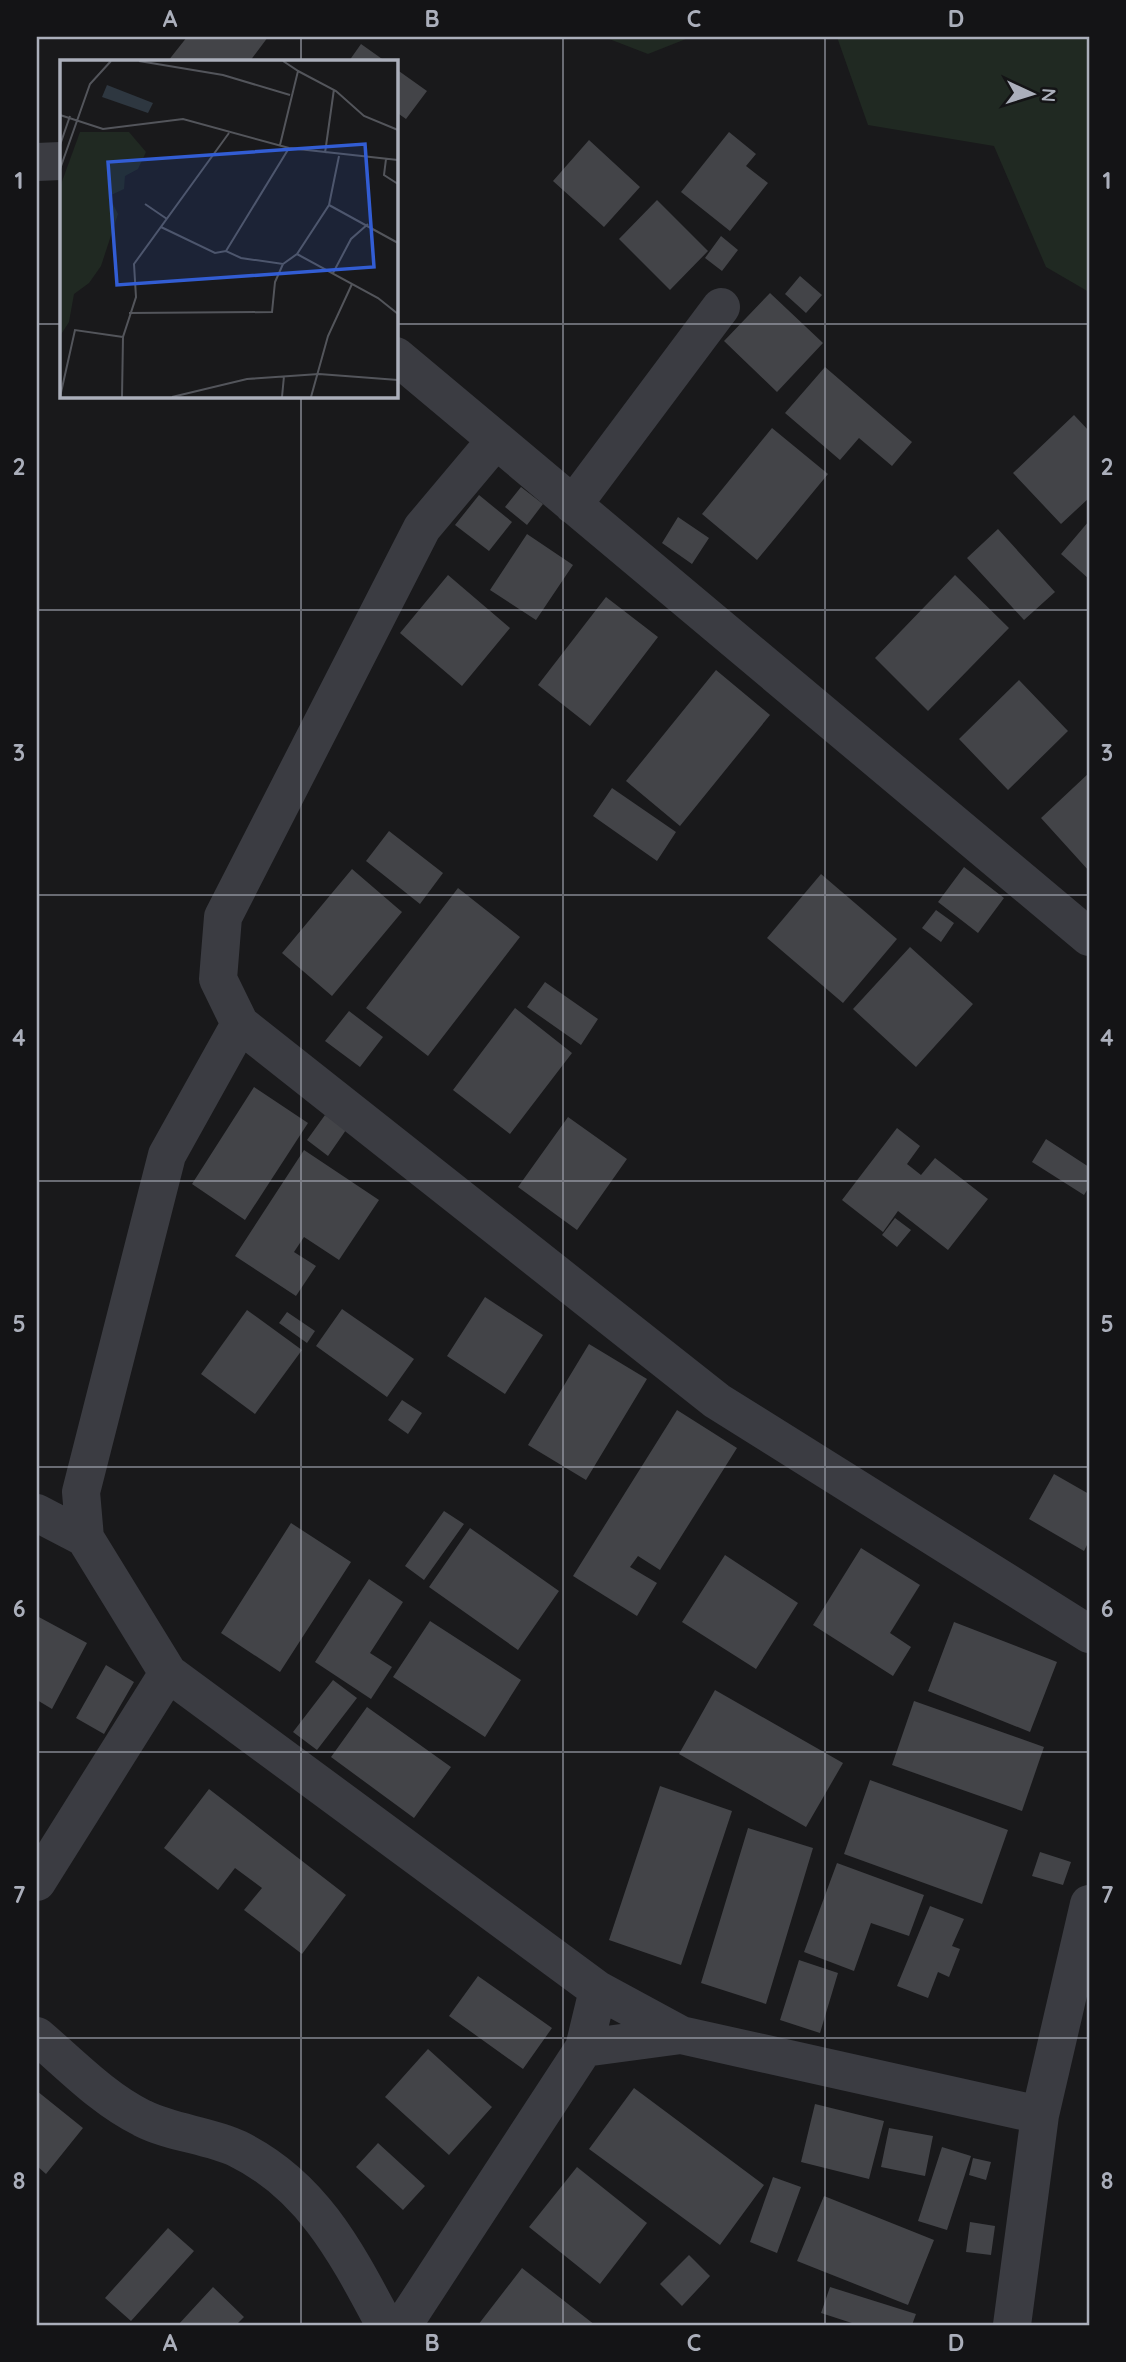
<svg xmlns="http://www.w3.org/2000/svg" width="1126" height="2362" viewBox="0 0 1126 2362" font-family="Quicksand,sans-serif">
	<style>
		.green { fill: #202922 }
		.building { fill: #434448 }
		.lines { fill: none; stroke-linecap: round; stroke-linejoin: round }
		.street { stroke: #3b3c42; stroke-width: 38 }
		.grid { fill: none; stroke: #abafbb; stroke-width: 2; stroke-opacity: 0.55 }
		.inset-road { fill: none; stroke: #53555b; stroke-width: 2 }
		.view { fill: #325dd4; fill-opacity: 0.15; stroke: #325dd4; stroke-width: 3.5 }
		.inset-edge { fill: none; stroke: #abafbb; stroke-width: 3.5 }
		.neatline { fill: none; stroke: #abafbb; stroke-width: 2.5 }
		.grid-label { font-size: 23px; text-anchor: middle; font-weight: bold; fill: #abafbb }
	</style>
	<rect width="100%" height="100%" fill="#19191b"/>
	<path class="green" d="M604,37h87l-43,17z
		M837,37h252v255l-43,-25 -52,-121 -126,-21z"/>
	<path class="building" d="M187,37h81l-18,24h-82z
		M361,44l24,17h-36z
		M396,69l31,22 -21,28 -10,-7z
		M729,132l27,22 -10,12 22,17 -38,48 -49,-39z
		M589,140l51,47 -36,40 -51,-46z
		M657,200l51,51 -38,39 -51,-51z
		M721,236l17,14 -16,21 -17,-13z
		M800,276l22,19 -16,18 -21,-19z
		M770,293l53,50 -46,49 -53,-51z
		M825,367l87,75 -20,24 -33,-28 -19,22 -55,-47z
		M1074,415l15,16v67l-28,26 -48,-51z
		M772,428l56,46 -71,86 -55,-46z
		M521,487l22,17 -16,21 -22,-18z
		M479,495l33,27 -23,29 -34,-26z
		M678,517l31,21 -17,26 -30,-21z
		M1089,521v58l-28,-25z
		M998,529l57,63 -31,28 -57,-62z
		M527,534l46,31 -37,55 -46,-30z
		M448,575l62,53 -48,58 -62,-53z
		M955,575l54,53 -81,83 -53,-53z
		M606,597l52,40 -68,89 -52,-41z
		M716,670l54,45 -90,111 -54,-45z
		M1019,680l49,51 -60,59 -49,-51z
		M1089,773v98l-48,-53z
		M612,788l64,44 -19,29 -64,-45z
		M389,831l54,42 -23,31 -54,-43z
		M964,867l40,31 -26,35 -40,-31z
		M352,869l50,43 -70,84 -50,-43z
		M821,874l76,65 -54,64 -76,-65z
		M458,888l62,49 -92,119 -62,-48z
		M936,910l18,13 -13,19 -19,-14z
		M910,947l63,57 -57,63 -63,-58z
		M545,982l53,37 -17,26 -54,-38z
		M515,1008l57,45 -62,81 -57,-44z
		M349,1011l34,26 -23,30 -35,-26z
		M254,1087l54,36 -63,97 -53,-36z
		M325,1115l21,15 -18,26 -21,-16z
		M568,1117l59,42 -50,71 -59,-43z
		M897,1128l23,18 -13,18 14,11 14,-17 53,41 -40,51 -50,-39 -15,21 -41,-32z
		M1046,1139l43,28v20l-5,8 -52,-33z
		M304,1150l75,50 -40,60 -35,-23 -10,15 22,14 -20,30 -61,-40z
		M895,1218l16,12 -14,17 -15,-12z
		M485,1297l58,38 -38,59 -58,-38z
		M342,1309l72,50 -27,38 -71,-51z
		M247,1310l55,40 -47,64 -54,-40z
		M287,1312l28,19 -8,12 -28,-20z
		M589,1344l58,35 -61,101 -58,-35z
		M402,1400l20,13 -14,21 -20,-14z
		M677,1410l60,38 -77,122 -22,-14 -8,11 27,16 -20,33 -64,-40z
		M1054,1474l35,20v47l-5,10 -55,-32z
		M444,1511l20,13 -40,56 -19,-14z
		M291,1523l60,39 -71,110 -59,-39z
		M470,1528l89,63 -41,59 -89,-63z
		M861,1548l59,37 -30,48 21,14 -18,29 -80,-51z
		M725,1555l73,48 -42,66 -74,-47z
		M369,1579l34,23 -33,51 22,14 -21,32 -56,-37z
		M37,1616l50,27 -35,66 -15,-9z
		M430,1621l91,59 -36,57 -92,-60z
		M954,1622l103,40 -27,70 -102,-41z
		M106,1665l28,17 -30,52 -28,-16z
		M333,1680l24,18 -40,52 -24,-18z
		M715,1690l128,73 -37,64 -127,-73z
		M914,1701l130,46 -22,64 -130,-46z
		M367,1707l84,60 -37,51 -83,-61z
		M870,1780l138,50 -26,74 -138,-50z
		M660,1786l72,25 -51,154 -72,-25z
		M209,1789l137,106 -44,59 -58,-44 18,-22 -27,-20 -17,22 -54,-42z
		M748,1828l65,20 -47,156 -65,-21z
		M1040,1852l31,10 -8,23 -31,-9z
		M837,1863l87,32 -15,41 -38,-13 -17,48 -50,-19z
		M930,1906l34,13 -12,27 8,3 -11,28 -11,-5 -10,26 -31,-12z
		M799,1960l39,13 -18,60 -40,-13z
		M478,1976l74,52 -29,41 -74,-53z
		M428,2049l64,58 -43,48 -64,-58z
		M634,2088l130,97 -44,60 -131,-96z
		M37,2091l46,37 -37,46 -9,-8z
		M815,2104l69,17 -15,58 -68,-17z
		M889,2128l44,8 -8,40 -44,-9z
		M378,2143l47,43 -22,24 -47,-43z
		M942,2147l29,9 -24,74 -29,-9z
		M973,2158l18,4 -5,18 -17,-5z
		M577,2167l70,56 -47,61 -71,-57z
		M773,2177l28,10 -24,66 -27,-11z
		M824,2196l110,44 -26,65 -111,-44z
		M970,2222l25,4 -4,29 -25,-3z
		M168,2228l26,23 -63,70 -26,-23z
		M689,2255l21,21 -28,30 -22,-22z
		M522,2268l73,57h-117z
		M213,2287l31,30 -8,8h-58z
		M830,2287l86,27 -4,11h-54l-37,-12z"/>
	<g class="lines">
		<path class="street" d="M37,162l24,-1
			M396,356l693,581
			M496,440l-74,88 -199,389 -5,62 22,45 -73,131 -86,337 4,46 83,135 430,317 83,45 359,80
			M573,505l148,-198
			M240,1024l477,377 372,233
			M37,1513l48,25
			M37,1882l131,-209
			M37,2036c33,28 66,63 105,82 29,15 66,17 96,31 75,37 109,105 147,176
			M584,2048l97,-13
			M403,2325l181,-277 14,-58
			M1012,2325l28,-210 49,-211"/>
	</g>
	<path class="grid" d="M301,37v24M563,37v2288M825,37v2288M37,324h24M396,324h693M301,396v1929M37,610h1052M37,895h1052M37,1181h1052M37,1467h1052M37,1752h1052M37,2038h1052"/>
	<g transform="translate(60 60)">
		<rect width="338" height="338" fill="#19191b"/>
		<path d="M20,72h49l17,20 -8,17 -13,7 -1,13 -15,7 9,18 -17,52 -12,17 -15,11 -5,28 -9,14v-149z" fill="#202922"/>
		<path d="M47,25l46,18 -5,10 -46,-16z" fill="#2e3740"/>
		<path class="inset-road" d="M79,1l84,14 67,20M238,11l38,20 28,25 34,14M0,55l43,14 80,-10 106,29 109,12M0,85l10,-29M220,85l18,-74 -15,-10M265,93l9,-64M326,99l-2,16 14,9M0,109l30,-85 21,-23M85,144l22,15M269,145l69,38M101,167l54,26 11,-2 15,7 42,6 14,-10 32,-49 10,-49M166,191l63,-103M237,194l81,44 20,16M273,213l18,-34 17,-15M69,253l143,-1 3,-30 8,-18M0,337l15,-67 48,7M62,337l1,-60 13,-40 -2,-33 95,-131M112,337l75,-18 72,-5 79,6M222,337l2,-21M251,337l17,-61 24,-52"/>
		<path class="view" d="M305,84l9,123 -257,18 -9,-123z"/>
		<rect width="338" height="338" class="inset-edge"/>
	</g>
	<rect width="1126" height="2362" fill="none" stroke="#141416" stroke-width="77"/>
	<g transform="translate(1032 94) rotate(94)" stroke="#141416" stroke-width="5" paint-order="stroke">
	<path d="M0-5L12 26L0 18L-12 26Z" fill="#abafbb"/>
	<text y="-10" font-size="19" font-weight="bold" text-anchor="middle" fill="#abafbb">N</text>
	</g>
	<rect x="38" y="38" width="1050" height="2286" class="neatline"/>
	<g class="grid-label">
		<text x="170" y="27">A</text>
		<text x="432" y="27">B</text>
		<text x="694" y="27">C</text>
		<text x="956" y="27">D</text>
		<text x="19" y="189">1</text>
		<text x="1107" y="189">1</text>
		<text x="19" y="475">2</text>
		<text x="1107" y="475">2</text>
		<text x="19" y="761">3</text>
		<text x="1107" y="761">3</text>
		<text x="19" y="1046">4</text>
		<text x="1107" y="1046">4</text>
		<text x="19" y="1332">5</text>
		<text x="1107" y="1332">5</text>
		<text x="19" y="1617">6</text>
		<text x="1107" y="1617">6</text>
		<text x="19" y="1903">7</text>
		<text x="1107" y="1903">7</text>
		<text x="19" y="2189">8</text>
		<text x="1107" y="2189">8</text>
		<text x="170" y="2351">A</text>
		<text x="432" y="2351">B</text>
		<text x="694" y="2351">C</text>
		<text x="956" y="2351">D</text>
	</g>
</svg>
